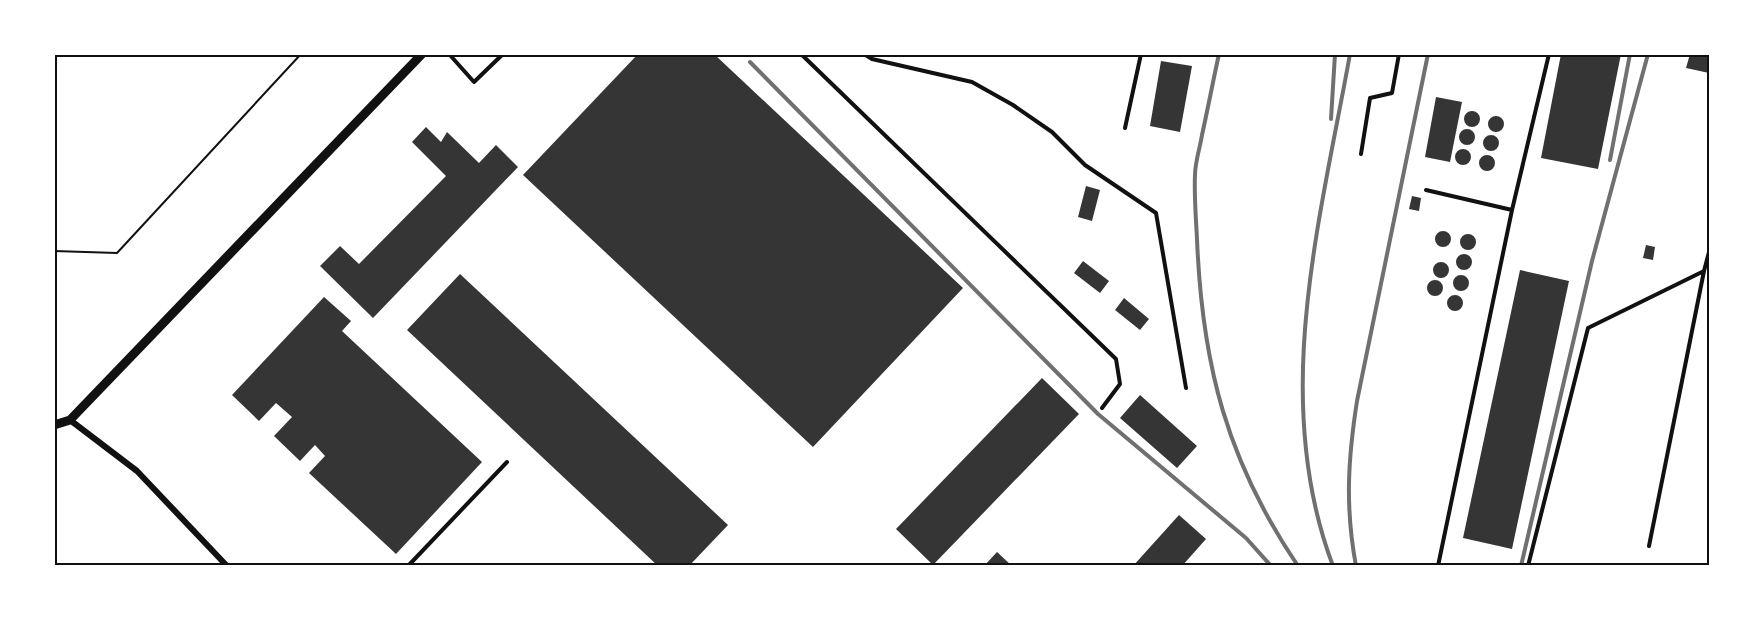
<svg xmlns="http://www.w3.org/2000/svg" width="1763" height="620" viewBox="0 0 1763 620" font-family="'Source Sans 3',sans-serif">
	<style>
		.building { fill: #353535 }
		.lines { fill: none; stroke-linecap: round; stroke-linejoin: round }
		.path { stroke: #111; stroke-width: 2 }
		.service { stroke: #111; stroke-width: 4 }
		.minor { stroke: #111; stroke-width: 6 }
		.tertiary { stroke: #111; stroke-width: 9 }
		.rail { stroke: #707070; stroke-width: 4 }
		.neatline { fill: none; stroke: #111; stroke-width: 2 }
	</style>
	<rect width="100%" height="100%" fill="#fff"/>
	<path class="building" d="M638,54h76l249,234 -150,159 -290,-272z
		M1561,54h60l-23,115 -57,-11z
		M1690,54h19v19l-23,-5z
		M1161,61l31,5 -12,66 -30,-6z
		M1436,97l26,5 -12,60 -25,-5z
		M1464 119a8 8 0 1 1 16 0a8 8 0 1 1-16 0Z
		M1488 124a8 8 0 1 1 16 0a8 8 0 1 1-16 0Z
		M426,127l15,15 6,-10 32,31 17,-18 22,22 -145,151 -53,-52 20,-20 19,18 87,-88 -34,-34z
		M1459 137a8 8 0 1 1 16 0a8 8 0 1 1-16 0Z
		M1483 143a8 8 0 1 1 16 0a8 8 0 1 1-16 0Z
		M1455 157a8 8 0 1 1 16 0a8 8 0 1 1-16 0Z
		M1479 163a8 8 0 1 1 16 0a8 8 0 1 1-16 0Z
		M1086,186l14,4 -8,31 -14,-4z
		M1412,196l9,2 -2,13 -10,-2z
		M1435 239a8 8 0 1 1 16 0a8 8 0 1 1-16 0Z
		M1460 242a8 8 0 1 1 16 0a8 8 0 1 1-16 0Z
		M1646,245l9,2 -2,13 -10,-2z
		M1456 262a8 8 0 1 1 16 0a8 8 0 1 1-16 0Z
		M1083,261l26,20 -9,12 -26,-20z
		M1433 270a8 8 0 1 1 16 0a8 8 0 1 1-16 0Z
		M1520,270l49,11 -57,268 -49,-11z
		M460,274l268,251 -39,41h-31l-251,-236z
		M1453 283a8 8 0 1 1 16 0a8 8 0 1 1-16 0Z
		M1427 288a8 8 0 1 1 16 0a8 8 0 1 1-16 0Z
		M1447 303a8 8 0 1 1 16 0a8 8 0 1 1-16 0Z
		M324,297l27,24 -9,10 140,131 -86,92 -87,-81 16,-17 -10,-11 -15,16 -26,-25 18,-19 -16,-14 -17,18 -27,-26z
		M1124,298l25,21 -9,11 -25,-20z
		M1042,378l37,36 -146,151 -37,-36z
		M1140,395l57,51 -20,22 -57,-50z
		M1179,515l27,24 -24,27h-49z
		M997,552l15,14h-28z"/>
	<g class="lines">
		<path class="path" d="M54,251l63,2 184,-199"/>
		<path class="service" d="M449,54l25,28 29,-28
			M801,54l315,305 4,25 -18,24
			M864,54l8,5 100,23 41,23 39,27 33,33 71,48 30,175
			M1125,128l16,-74
			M1361,154l9,-56 22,-5 7,-39
			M1426,190l86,20
			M1649,546l55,-275 5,-19
			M408,566l99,-104
			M1438,566l74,-356 37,-156
			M1528,566l60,-238 116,-57"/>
		<path class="minor" d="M70,420l67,51 90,95"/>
		<path class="tertiary" d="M54,425l16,-5 352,-366"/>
		<path class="rail" d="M1219,54c-6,27 -11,54 -17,81 -2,13 -7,27 -7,40 -1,21 1,43 2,64 5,126 30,222 101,327
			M750,62l348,352 148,124 25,28
			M1331,119l4,-65
			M1610,160l20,-106
			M1333,566c-63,-166 -13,-345 17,-512
			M1356,566c-11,-59 -8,-107 1,-165l71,-347
			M1521,566l71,-305 56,-207"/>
	</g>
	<rect width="1763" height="620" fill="none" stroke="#ffffff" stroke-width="111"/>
	<rect x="56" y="56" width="1652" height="508" class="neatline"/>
</svg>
